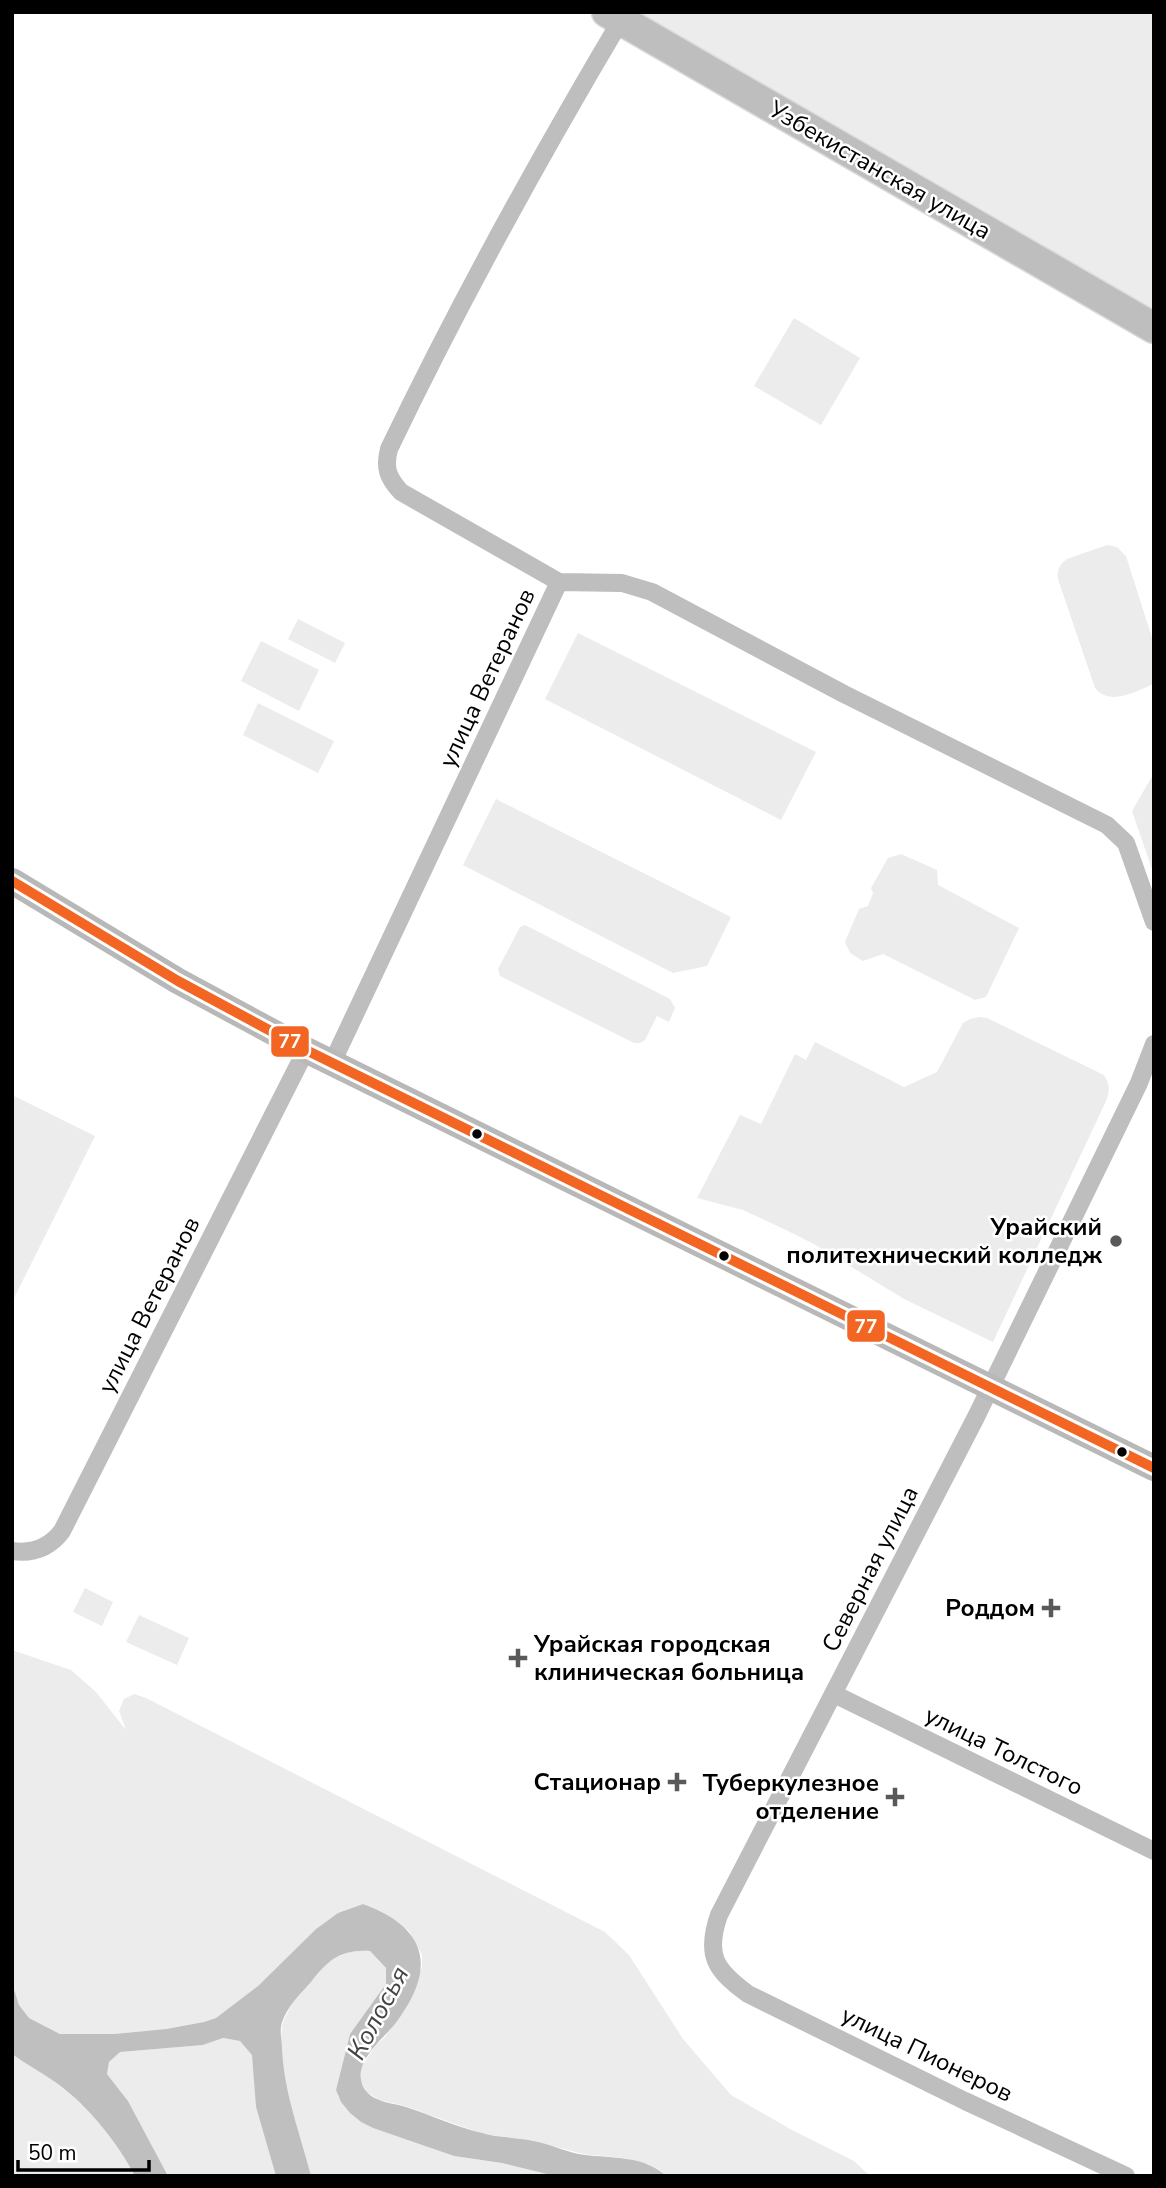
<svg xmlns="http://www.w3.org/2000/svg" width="1166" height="2188" viewBox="0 0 1166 2188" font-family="'Nunito Sans',sans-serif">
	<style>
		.green { fill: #ececec }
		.water { fill: #bfbfbf }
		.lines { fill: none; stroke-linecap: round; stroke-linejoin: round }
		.primary-casing { stroke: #dbdbdb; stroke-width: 33 }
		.street { stroke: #bebebe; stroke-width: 18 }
		.secondary { stroke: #b8b8b8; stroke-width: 26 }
		.primary { stroke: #bebebe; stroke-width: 30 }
		.bus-1-casing { stroke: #fff; stroke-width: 16 }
		.bus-1 { stroke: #f26522; stroke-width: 10 }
		.bus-dot { fill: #000; stroke: #fff; stroke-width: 2.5 }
		.poi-dot { fill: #595959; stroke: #fff; stroke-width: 2.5 }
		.labels { text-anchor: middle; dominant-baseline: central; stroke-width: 5; stroke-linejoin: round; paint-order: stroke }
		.street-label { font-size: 24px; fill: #000; stroke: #fff }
		.poi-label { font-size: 24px; font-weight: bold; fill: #000; stroke: #fff; text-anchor: end }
		.water-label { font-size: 26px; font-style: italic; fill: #444; stroke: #fff }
		.line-badge { stroke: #fff; stroke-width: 2.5 }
		.badge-label { font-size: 19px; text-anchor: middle; font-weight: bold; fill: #fff }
	</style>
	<rect width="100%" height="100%" fill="#fff"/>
	<path class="green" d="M639,12h515v300z
		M794,318l66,40 -39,67 -67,-39z
		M1107,545l10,2 9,9 28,88v40c-18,7 -44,23 -59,4l-37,-109c-1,-10 2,-15 9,-20z
		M298,619l47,24 -10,20 -47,-24z
		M578,633l238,119 -35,68 -236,-121z
		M261,641l58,29 -20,41 -58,-30z
		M258,703l76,38 -16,32 -75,-38z
		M1154,773v102l-22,-64z
		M496,799l235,118 -24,49 -34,7 -210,-108z
		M901,854l36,16 1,15 81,43 -33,69 -11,3 -92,-46 -20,7 -13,-8 -5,-11 14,-33 9,-3 5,-13 -2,-5 17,-30z
		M525,925l145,74 5,9 -6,14 -12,-6 -12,24 -5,3h-6l-134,-67 -2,-7 22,-42z
		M979,1017l8,1 117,57c6,10 6,15 2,26l-113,241 -89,-43 -90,-55 -26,-13 -45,-21 -46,-12 43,-83 21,9 34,-70 11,6 9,-18 89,45 33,-15 26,-49 7,-4z
		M12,1095l83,41 -83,166z
		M85,1588l28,14 -11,24 -29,-14z
		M139,1615l50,23 -12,27 -51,-23z
		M12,1650l59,20 25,22 30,38 -7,-19 5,-12 10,-5 12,4 459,234 24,23 54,84 48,56 59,34 64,32 16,15h-204l-6,-6 -12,-6 -25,-6 -40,-4 -52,-14 -48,-6 -78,-28 -26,-6 -12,-8 -6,-10v-14l14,-22 10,-9 37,-69v-13l-13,-24 -46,-27 -25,9 -22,16 -58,57 -42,32 -12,4 -38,7 -52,5h-54l-31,-16 -10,-13 -7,-22z
		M352,1950l18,1 16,17 1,16 -37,50 -14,56 5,12 9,11 11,9 12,6 81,28 48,7 53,13h-244c-12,-45 -35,-101 -29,-148 2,-18 28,-50 42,-62 7,-7 19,-11 28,-16z
		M223,2038l17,3 13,14 3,52 20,69h-108l-40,-75 -21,-27 2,-12 10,-10 84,-7z
		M12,2054c16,10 32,19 46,30 31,23 59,58 77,92h-123z"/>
	<path class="water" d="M363,1904c60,22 75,59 37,113 -11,17 -31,30 -38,50 -3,8 -1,19 5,25 10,11 27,11 39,15 25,8 50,20 76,26 16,5 35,4 52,8 17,3 34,12 51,14 26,3 61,1 81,21h-111l-53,-13 -48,-7 -81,-28 -12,-6 -11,-9 -9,-11 -5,-12 14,-56 36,-50v-16l-16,-17c-29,-2 -42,9 -59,31 -11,12 -27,28 -30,45 -1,7 1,15 1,22 2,44 18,84 29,127h-35l-20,-69 -4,-52 -12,-14 -17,-3 -20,7 -83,7 -11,10 -2,12 21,27 40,75h-33c-18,-34 -46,-69 -77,-92 -15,-11 -31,-19 -46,-30v-71l7,22 10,13 31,16h54l52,-5 38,-7 12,-4 42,-32 58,-57 22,-16z"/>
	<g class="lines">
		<g class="primary-casing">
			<path id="primary" d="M607,12l547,316"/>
		</g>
		<path class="street" d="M621,20c-83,140 -162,283 -232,429 -5,19 -1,29 12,43l158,90 63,1 30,9 192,102 263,131 19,18 28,79
			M332,1063l227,-481
			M12,1551c21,3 38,-4 50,-20l244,-481
			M834,1694l320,157
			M1126,2176l-161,-75 -217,-107c-33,-24 -43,-39 -29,-79l257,-498 163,-334 15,-39"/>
		<path class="secondary" d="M12,881l166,100 128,69 848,418"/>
		<use href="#primary" class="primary"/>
		<g class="bus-1-casing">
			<path id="bus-1" d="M12,881l166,100 128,69 848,418"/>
		</g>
		<use href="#bus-1" class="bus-1"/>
	</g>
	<g class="bus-dot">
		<circle cx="477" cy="1134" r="6"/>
		<circle cx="724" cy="1256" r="6"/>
		<circle cx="1122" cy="1452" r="6"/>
	</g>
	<g class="poi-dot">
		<circle cx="1116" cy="1241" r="7"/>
		<path d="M1047.5 1597.5h7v7h7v7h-7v7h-7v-7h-7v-7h7z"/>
		<path d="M514.5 1647.5h7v7h7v7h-7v7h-7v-7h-7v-7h7z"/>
		<path d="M673.5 1771.5h7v7h7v7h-7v7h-7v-7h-7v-7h7z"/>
		<path d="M891.5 1786.5h7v7h7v7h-7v7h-7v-7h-7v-7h7z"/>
	</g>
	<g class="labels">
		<g class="street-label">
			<text transform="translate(880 170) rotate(30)">Узбекистанская улица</text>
			<text transform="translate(487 678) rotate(-65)">улица Ветеранов</text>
			<text transform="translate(149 1305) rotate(-63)">улица Ветеранов</text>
			<text transform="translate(870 1569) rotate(-63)">Северная улица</text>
			<text transform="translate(1004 1751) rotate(26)">улица Толстого</text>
			<text transform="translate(927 2054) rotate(26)">улица Пионеров</text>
		</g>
		<g class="poi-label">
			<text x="1102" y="1227">Урайский<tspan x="1102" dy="28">политехнический колледж</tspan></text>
			<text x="1035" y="1608">Роддом</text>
			<text x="534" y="1644" text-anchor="start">Урайская городская<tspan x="534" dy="28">клиническая больница</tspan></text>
			<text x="661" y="1782">Стационар</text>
			<text x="879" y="1783">Туберкулезное<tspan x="879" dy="28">отделение</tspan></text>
		</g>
		<g class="water-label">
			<text transform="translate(378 2013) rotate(-62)">Колосья</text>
		</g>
	</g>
	<g class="line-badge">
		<rect x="270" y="1025" width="40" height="33" rx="7" fill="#f26522"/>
		<rect x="846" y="1309" width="40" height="34" rx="7" fill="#f26522"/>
	</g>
	<g class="badge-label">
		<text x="290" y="1048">77</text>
		<text x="866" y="1333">77</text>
	</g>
	<rect width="1166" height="2188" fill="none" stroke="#000000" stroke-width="28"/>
	<path d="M18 2160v10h131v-10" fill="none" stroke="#000000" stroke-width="3.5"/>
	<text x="28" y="2160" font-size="21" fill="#000000" stroke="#ffffff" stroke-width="5" paint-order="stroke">50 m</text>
</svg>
